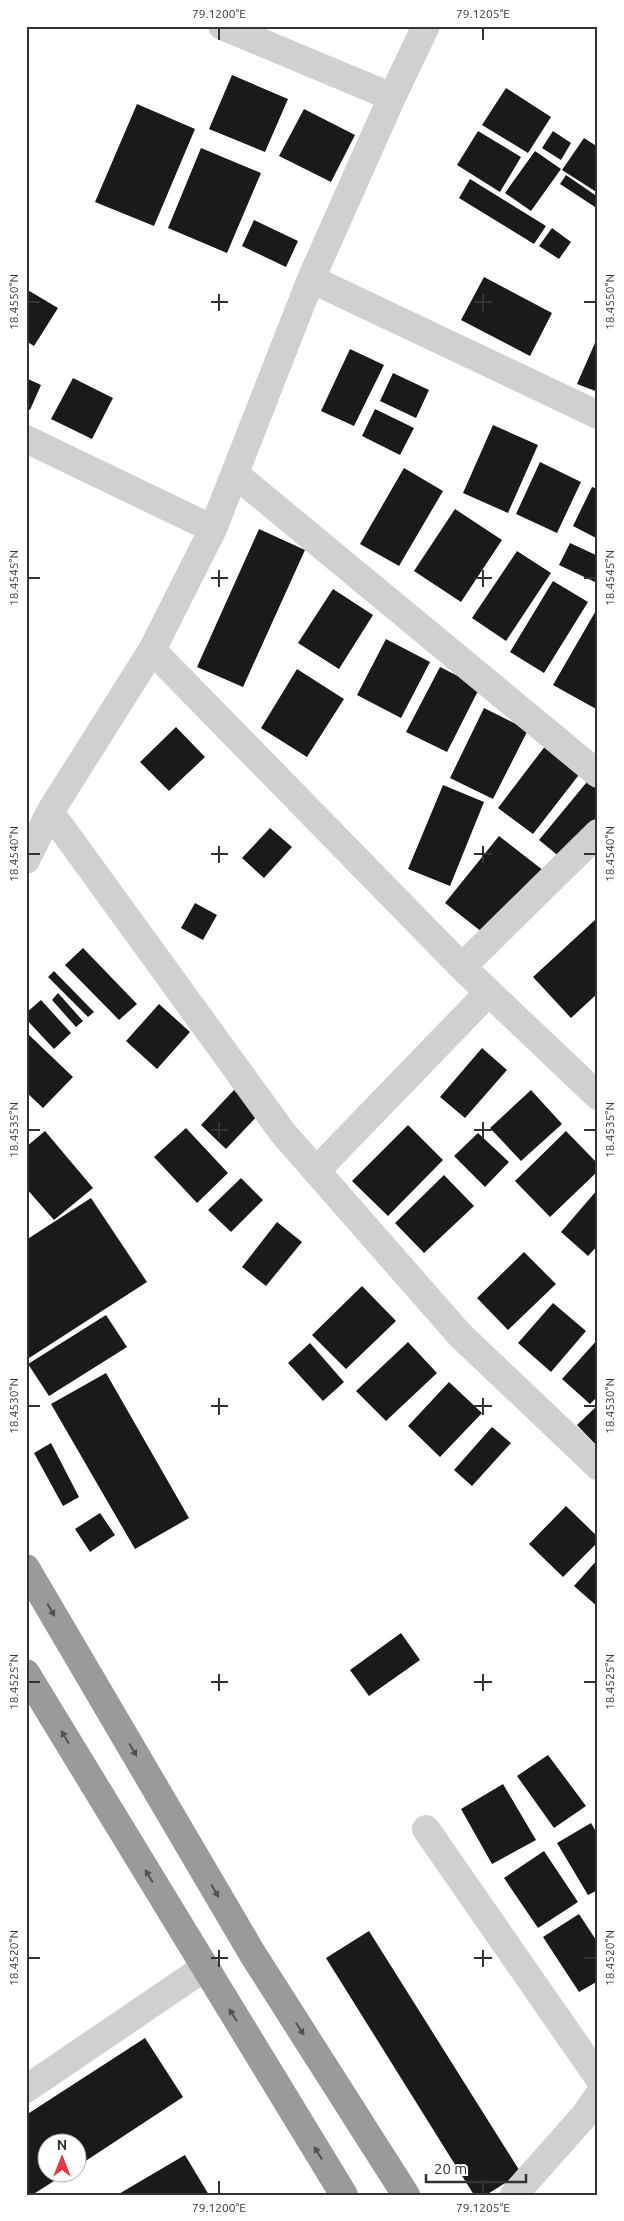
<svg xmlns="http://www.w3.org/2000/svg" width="624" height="2221" viewBox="0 0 624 2221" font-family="Ubuntu,sans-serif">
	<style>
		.building { fill: #1a1a1a }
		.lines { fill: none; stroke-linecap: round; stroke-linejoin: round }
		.street { stroke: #d0d0d0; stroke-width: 28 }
		.highway { stroke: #9a9a9a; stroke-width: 28 }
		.oneway { fill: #525252 }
		.ticks { fill: none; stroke: #333; stroke-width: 2 }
		.neatline { fill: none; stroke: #333; stroke-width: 2 }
		.ticks-label { font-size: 12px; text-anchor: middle; fill: #333 }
	</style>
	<rect width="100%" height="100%" fill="#fff"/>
	<path class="building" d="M232,75l56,24 -23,53 -56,-23z
		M506,88l45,29 -23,36 -46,-28z
		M137,104l58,25 -41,97 -59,-24z
		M304,109l51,26 -24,47 -52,-26z
		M478,131l43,26 -21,35 -43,-27z
		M553,131l18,12 -10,17 -19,-12z
		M584,138l14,9v46l-36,-23z
		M201,148l60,25 -34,80 -59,-25z
		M535,151l26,18 -30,42 -26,-18z
		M566,175l32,22v12l-38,-25z
		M470,179l76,47 -12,18 -75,-46z
		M254,220l44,21 -12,26 -44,-21z
		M552,228l19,14 -12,17 -20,-13z
		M484,277l68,36 -22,43 -69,-36z
		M26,289l32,19 -24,38 -8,-5z
		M598,336v56l-21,-8z
		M350,349l34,16 -30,61 -33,-15z
		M393,373l36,17 -13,28 -36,-17z
		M26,378l15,7 -11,25 -4,-2z
		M73,378l40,20 -21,41 -41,-20z
		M375,409l39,19 -14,27 -38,-19z
		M493,425l45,20 -30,68 -45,-20z
		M540,462l41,20 -24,51 -41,-19z
		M404,468l39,23 -44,75 -39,-22z
		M592,487l6,2v50l-25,-13z
		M455,509l47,31 -41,62 -47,-31z
		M259,529l46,21 -62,137 -46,-20z
		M570,543l28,13 -1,27 -38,-18z
		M517,551l34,22 -45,68 -34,-23z
		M553,581l35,21 -44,71 -34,-21z
		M333,589l40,26 -34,54 -41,-26z
		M598,607v103l-45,-25z
		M386,639l44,23 -29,56 -44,-23z
		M440,667l40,20 -33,65 -41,-20z
		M297,669l47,30 -37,58 -46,-29z
		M484,708l44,22 -35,69 -43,-21z
		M176,727l29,30 -36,34 -29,-29z
		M549,741l36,26 -52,67 -35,-26z
		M591,777l7,5v41l-32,39 -27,-22z
		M443,785l41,17 -34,84 -42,-17z
		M270,828l22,19 -28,31 -22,-20z
		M499,836l45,35 -53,68 -46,-36z
		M195,903l22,12 -14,25 -22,-12z
		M596,919l2,74 -27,25 -38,-41z
		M83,948l54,56 -18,16 -54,-55z
		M54,971l40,41 -6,5 -40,-40z
		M58,993l25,28 -7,6 -24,-27z
		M41,1000l30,33 -17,16 -28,-30v-6z
		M159,1004l31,28 -33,37 -31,-28z
		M28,1034l45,43 -30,31 -17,-16z
		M482,1048l25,22 -42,48 -25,-21z
		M234,1090l25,24 -33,35 -25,-24z
		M531,1090l31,34 -41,37 -31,-33z
		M408,1125l35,35 -55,56 -36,-35z
		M186,1128l42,45 -31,30 -43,-46z
		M45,1131l48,57 -39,32 -28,-32v-41z
		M566,1131l32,33v7l-48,46 -35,-36z
		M478,1133l31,29 -24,25 -31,-31z
		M444,1175l30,31 -50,47 -29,-30z
		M241,1178l22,22 -32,32 -23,-22z
		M598,1189v56l-10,11 -27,-24z
		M91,1198l56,84 -121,78v-120z
		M277,1222l25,20 -36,44 -24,-19z
		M524,1252l32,32 -48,46 -31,-32z
		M362,1286l34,35 -50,48 -34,-34z
		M553,1303l33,28 -35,41 -33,-29z
		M106,1315l21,32 -78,49 -21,-32z
		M598,1339v57l-8,8 -28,-25z
		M408,1342l29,31 -51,48 -30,-30z
		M310,1343l34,39 -21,19 -35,-38z
		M106,1373l83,145 -54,31 -84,-145z
		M449,1382l33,31 -42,44 -32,-31z
		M598,1405v42l-21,-22z
		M492,1427l19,16 -39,43 -18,-16z
		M51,1443l28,54 -16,9 -29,-53z
		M566,1506l32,31v5l-35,35 -34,-33z
		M100,1513l15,22 -25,17 -15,-23z
		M598,1559v48l-24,-21z
		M401,1633l19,27 -51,36 -19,-26z
		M548,1755l38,51 -32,22 -37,-52z
		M503,1784l33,56 -44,24 -31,-55z
		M591,1823l7,12v55l-10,5 -31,-52z
		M544,1851l34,51 -40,26 -34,-50z
		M579,1914l19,29v38l-19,11 -36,-55z
		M369,1931l152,242 -35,22h-12l-148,-237z
		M145,2038l38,59 -105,69v-22h-30v30h17l-33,21h-6v-80z
		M185,2155l24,40h-92z"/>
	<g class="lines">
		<path class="street" d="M222,26l170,71
			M311,279l287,136
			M26,439l187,90
			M235,474l363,300
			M152,650l310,317 136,129
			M50,812l233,321 177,202 138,131
			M26,860l24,-48 102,-162 61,-121 98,-250 81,-182 34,-71
			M462,967l136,-134
			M316,1171l173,-179
			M426,1829l172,248
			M26,2089l178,-121
			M514,2195l70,-79 14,-20"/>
		<path class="highway" d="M26,1568l226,385 154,242
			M26,1673l318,522"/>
	</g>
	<defs><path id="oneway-solid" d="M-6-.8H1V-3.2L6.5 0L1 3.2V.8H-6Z" transform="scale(1.25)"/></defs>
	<g class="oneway">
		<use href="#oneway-solid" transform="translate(51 1610) rotate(60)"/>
		<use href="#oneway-solid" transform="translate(65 1737) rotate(-121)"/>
		<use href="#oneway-solid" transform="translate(133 1750) rotate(60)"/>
		<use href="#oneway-solid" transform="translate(149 1876) rotate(-121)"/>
		<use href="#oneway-solid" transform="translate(215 1891) rotate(60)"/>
		<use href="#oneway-solid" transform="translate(233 2015) rotate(-122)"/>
		<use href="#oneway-solid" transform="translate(300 2029) rotate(57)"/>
		<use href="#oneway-solid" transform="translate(318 2153) rotate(-122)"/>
	</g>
	<path class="ticks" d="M219,28v12M483,28v12M219,294v17M483,294v17M28,302h12M211,302h17M474,302h18M584,302h12M219,570v17M483,570v17M28,578h12M211,578h17M474,578h18M584,578h12M219,846v17M483,846v17M28,854h12M211,854h17M474,854h18M584,854h12M219,1122v17M483,1122v17M28,1130h12M211,1130h17M474,1130h18M584,1130h12M219,1398v17M483,1398v17M28,1406h12M211,1406h17M474,1406h18M584,1406h12M219,1674v17M483,1674v17M28,1682h12M211,1682h17M474,1682h18M584,1682h12M219,1950v17M483,1950v17M28,1958h12M211,1958h17M474,1958h18M584,1958h12M219,2181v13M483,2181v13"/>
	<rect width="624" height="2221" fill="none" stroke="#ffffff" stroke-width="55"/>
	<g transform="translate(62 2158)"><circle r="24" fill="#ffffff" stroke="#adadad"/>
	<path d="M0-4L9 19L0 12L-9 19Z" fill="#e63946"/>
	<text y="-8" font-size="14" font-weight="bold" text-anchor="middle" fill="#333333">N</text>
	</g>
	<path d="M426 2174v8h100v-8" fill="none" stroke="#333333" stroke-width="2.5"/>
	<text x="434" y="2174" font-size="15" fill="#333333" stroke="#ffffff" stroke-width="4" paint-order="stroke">20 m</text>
	<rect x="28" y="28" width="568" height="2166" class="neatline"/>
	<g class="ticks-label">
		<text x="219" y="18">79.1200°E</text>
		<text x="483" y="18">79.1205°E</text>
		<text transform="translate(14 302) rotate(-90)" y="4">18.4550°N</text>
		<text transform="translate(610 302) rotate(-90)" y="4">18.4550°N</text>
		<text transform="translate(14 578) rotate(-90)" y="4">18.4545°N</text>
		<text transform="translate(610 578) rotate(-90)" y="4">18.4545°N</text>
		<text transform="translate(14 854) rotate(-90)" y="4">18.4540°N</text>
		<text transform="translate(610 854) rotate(-90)" y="4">18.4540°N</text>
		<text transform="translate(14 1130) rotate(-90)" y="4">18.4535°N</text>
		<text transform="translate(610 1130) rotate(-90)" y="4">18.4535°N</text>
		<text transform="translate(14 1406) rotate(-90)" y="4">18.4530°N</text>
		<text transform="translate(610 1406) rotate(-90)" y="4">18.4530°N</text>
		<text transform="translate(14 1682) rotate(-90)" y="4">18.4525°N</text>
		<text transform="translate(610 1682) rotate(-90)" y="4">18.4525°N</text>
		<text transform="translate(14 1958) rotate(-90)" y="4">18.4520°N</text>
		<text transform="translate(610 1958) rotate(-90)" y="4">18.4520°N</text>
		<text x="219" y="2212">79.1200°E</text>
		<text x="483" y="2212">79.1205°E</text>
	</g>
</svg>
